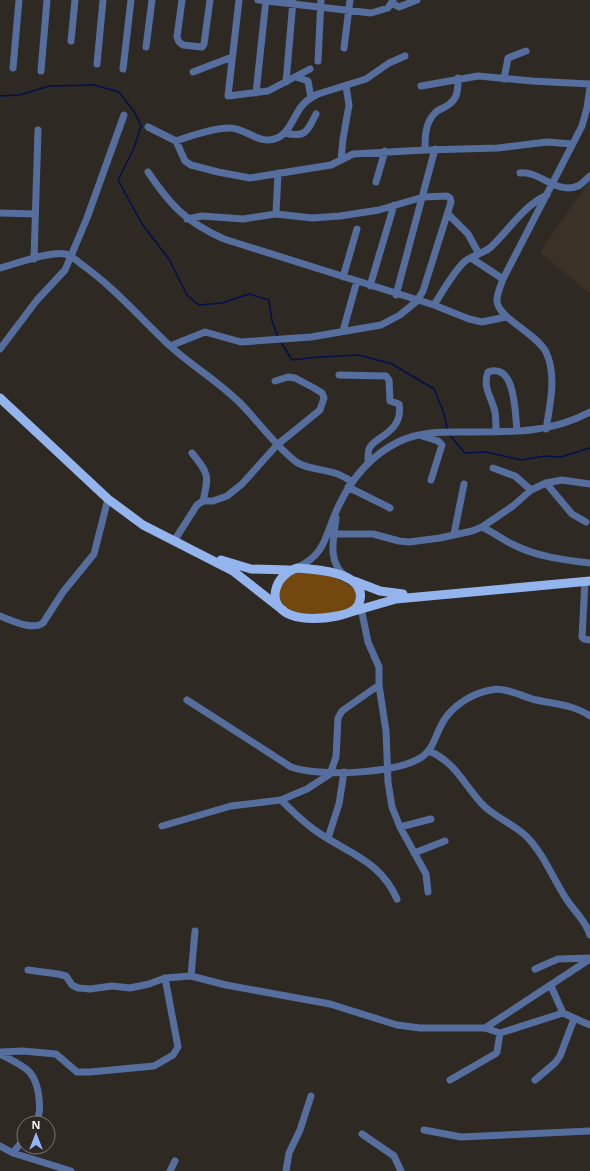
<svg xmlns="http://www.w3.org/2000/svg" width="590" height="1171" viewBox="0 0 590 1171" font-family="'Noto Sans',sans-serif">
	<style>
		.built { fill: #3b3127 }
		.green { fill: #73480e }
		.lines { fill: none; stroke-linecap: round; stroke-linejoin: round }
		.stream { stroke: #00104f; stroke-width: 1.5 }
		.minor { stroke: #556e9d; stroke-width: 7 }
		.major { stroke: #94b4ee; stroke-width: 9 }
	</style>
	<rect width="100%" height="100%" fill="#2e2923"/>
	<path class="built" d="M590,180v114l-50,-42z"/>
	<path class="green" d="M297,572c19,1 46,4 59,19 1,5 1,10 -3,14 -12,14 -78,17 -73,-14 2,-12 7,-14 17,-19z"/>
	<g class="lines">
		<path class="stream" d="M0,96l20,-1 29,-9 45,-1 25,7 16,21 6,13 -7,22 -16,32 24,44 27,35 18,36 12,10 23,-2 27,-9 20,6 3,21 6,16
			M281,342l11,18 26,-3 41,-2 33,9 42,25 10,24 3,16
			M449,434l16,19 21,-1 35,8 24,-4 16,1 29,-9"/>
		<path class="minor" d="M182,0l-5,37 2,5 4,3 19,2 2,-3 6,-44
			M239,0l-11,96 40,-5 42,-22
			M258,0l113,13 17,-5 5,-8
			M392,3l7,4 18,-7
			M71,41l4,-41
			M146,47l6,-47
			M344,48l6,-48
			M318,61l3,-61
			M97,64l6,-64
			M13,68l6,-68
			M123,69l8,-69
			M41,71l6,-71
			M193,72l39,-15
			M296,77l12,4 3,17
			M504,79l4,-21 18,-7
			M286,82l7,-81
			M421,86l57,-10 54,5 58,3
			M256,93l10,-93
			M148,127l28,14 9,20 6,4 27,7 32,6 81,-13 22,-11 72,-4 73,-2 49,-6 25,2
			M285,133c20,5 22,-1 31,-19
			M176,141c14,-5 40,-13 54,-13 16,0 30,18 47,10 12,-5 17,-22 24,-31 4,-6 11,-10 17,-13l48,-15 23,-16 16,-7
			M425,150c0,-13 0,-26 9,-36 3,-4 7,-5 11,-7 13,-7 13,-16 13,-29
			M341,160l2,-21 6,-34 -3,-19
			M148,172c23,34 38,50 76,67l210,66 35,14 13,3 24,-5
			M520,173c19,-3 36,22 58,13 4,-2 8,-7 12,-10
			M376,182l9,-31
			M0,213l35,1
			M276,214l2,-41
			M448,214l20,20 11,20
			M471,258l32,21
			M34,259l4,-129
			M0,268c15,-4 50,-17 65,-14 6,1 11,6 16,10 33,23 59,54 89,82 23,21 51,37 73,60 17,18 32,39 52,55 10,8 27,8 40,12 6,2 11,5 16,8
			M343,277l14,-48
			M370,286l24,-81
			M396,295l39,-146
			M434,305c9,-14 18,-31 30,-43 8,-7 19,-8 27,-15 19,-18 32,-41 56,-52
			M343,331l14,-50
			M170,346l35,-14 36,10 70,-5 70,-12 19,-10 17,-14 6,-10 28,-89 -1,-4 -3,-2 -24,1 -44,13 -39,6 -28,2 -36,-4 -33,5 -41,-3 -15,3
			M0,349l37,-49 28,-30 22,-52 37,-103
			M339,375l47,1 3,4 1,21 9,3c5,29 -26,33 -30,45 -1,4 -1,9 -1,13
			M546,429c4,-24 11,-54 0,-77 -10,-19 -50,-35 -49,-52 0,-7 4,-15 6,-21l79,-153 5,-18 3,-21
			M496,432c0,-7 0,-13 -1,-20 -3,-14 -13,-25 -7,-40 28,-10 27,42 29,59
			M422,436l16,5 4,4 -11,35
			M192,453c17,21 17,22 11,48
			M493,468l22,8 16,14
			M546,483l26,31 14,8
			M348,487l42,21
			M336,518c-2,20 -9,42 8,57
			M482,527c11,5 21,13 32,18 24,12 50,15 76,18
			M334,534h39l26,7 10,1 31,-4 32,-7 10,-4 31,-21 18,-16 15,-7 16,-3 28,4
			M454,534l10,-50
			M174,541l23,-36 6,-4h10l14,-5 15,-12 35,-39 43,-35 4,-12 -2,-5 -8,-5 -19,-10 -7,-1 -13,4
			M297,568c31,-15 28,-35 42,-63 13,-27 31,-49 59,-63 24,-12 51,-10 77,-10 42,0 77,0 115,-20
			M585,581l-3,56 2,2 6,1
			M361,608l7,34 11,25v18l7,46 2,51 4,25 8,20 26,47 2,18
			M0,616c11,4 32,15 43,7l20,-31 31,-38 14,-55
			M187,700l104,67c28,10 105,7 131,-10 14,-10 14,-28 25,-41 10,-13 27,-23 44,-26 12,-3 29,5 41,9 20,5 41,5 58,17
			M429,751c27,11 36,36 55,55 13,12 29,18 42,30 18,18 27,43 41,64 8,12 19,21 23,35
			M281,800c11,11 22,22 35,31 31,22 64,29 81,68
			M162,826l69,-20 50,-6 26,-11 23,-15 6,-17 2,-39 4,-7 37,-26
			M400,827l31,-8
			M328,838l11,-34 5,-32
			M414,853l31,-12
			M535,969l23,-10 32,-1
			M28,970l30,4 8,2 6,9 6,3 12,1 22,-3 18,2 19,-4 16,-6 26,-2 35,9 104,19 67,21 23,3h65l15,5 63,-20 27,12
			M191,976l4,-45
			M551,986l12,27
			M485,1028l105,-69
			M0,1052l23,-1 33,3 21,18h13l64,-6 19,-11 5,-8 -13,-69
			M0,1054c24,13 36,15 39,44 1,10 1,16 -3,25
			M450,1080l45,-26 2,-2 3,-19
			M535,1080l20,-17 5,-7 14,-37
			M424,1130l37,7 129,-6
			M362,1134l32,22 7,15
			M0,1146l13,7 58,18
			M13,1153l11,-14
			M170,1171l5,-10
			M286,1171l3,-18 11,-23 11,-34"/>
		<path class="major" d="M0,398l108,101 35,26 90,46 51,40
			M221,560l30,9 38,1
			M297,568c18,1 69,4 63,32 -2,11 -13,14 -23,16 -14,3 -33,4 -46,-1 -26,-10 -17,-40 6,-47z
			M354,581l26,10 23,3
			M351,612l45,-13 194,-18"/>
	</g>
	<g transform="translate(36 1135)"><circle r="19" fill="#2e2923" stroke="#7e7974"/>
	<path d="M0-3L7 15L0 10L-7 15Z" fill="#92b7fd"/>
	<text y="-6" font-size="11" font-weight="bold" text-anchor="middle" fill="#f5f1ee">N</text>
	</g>
</svg>
